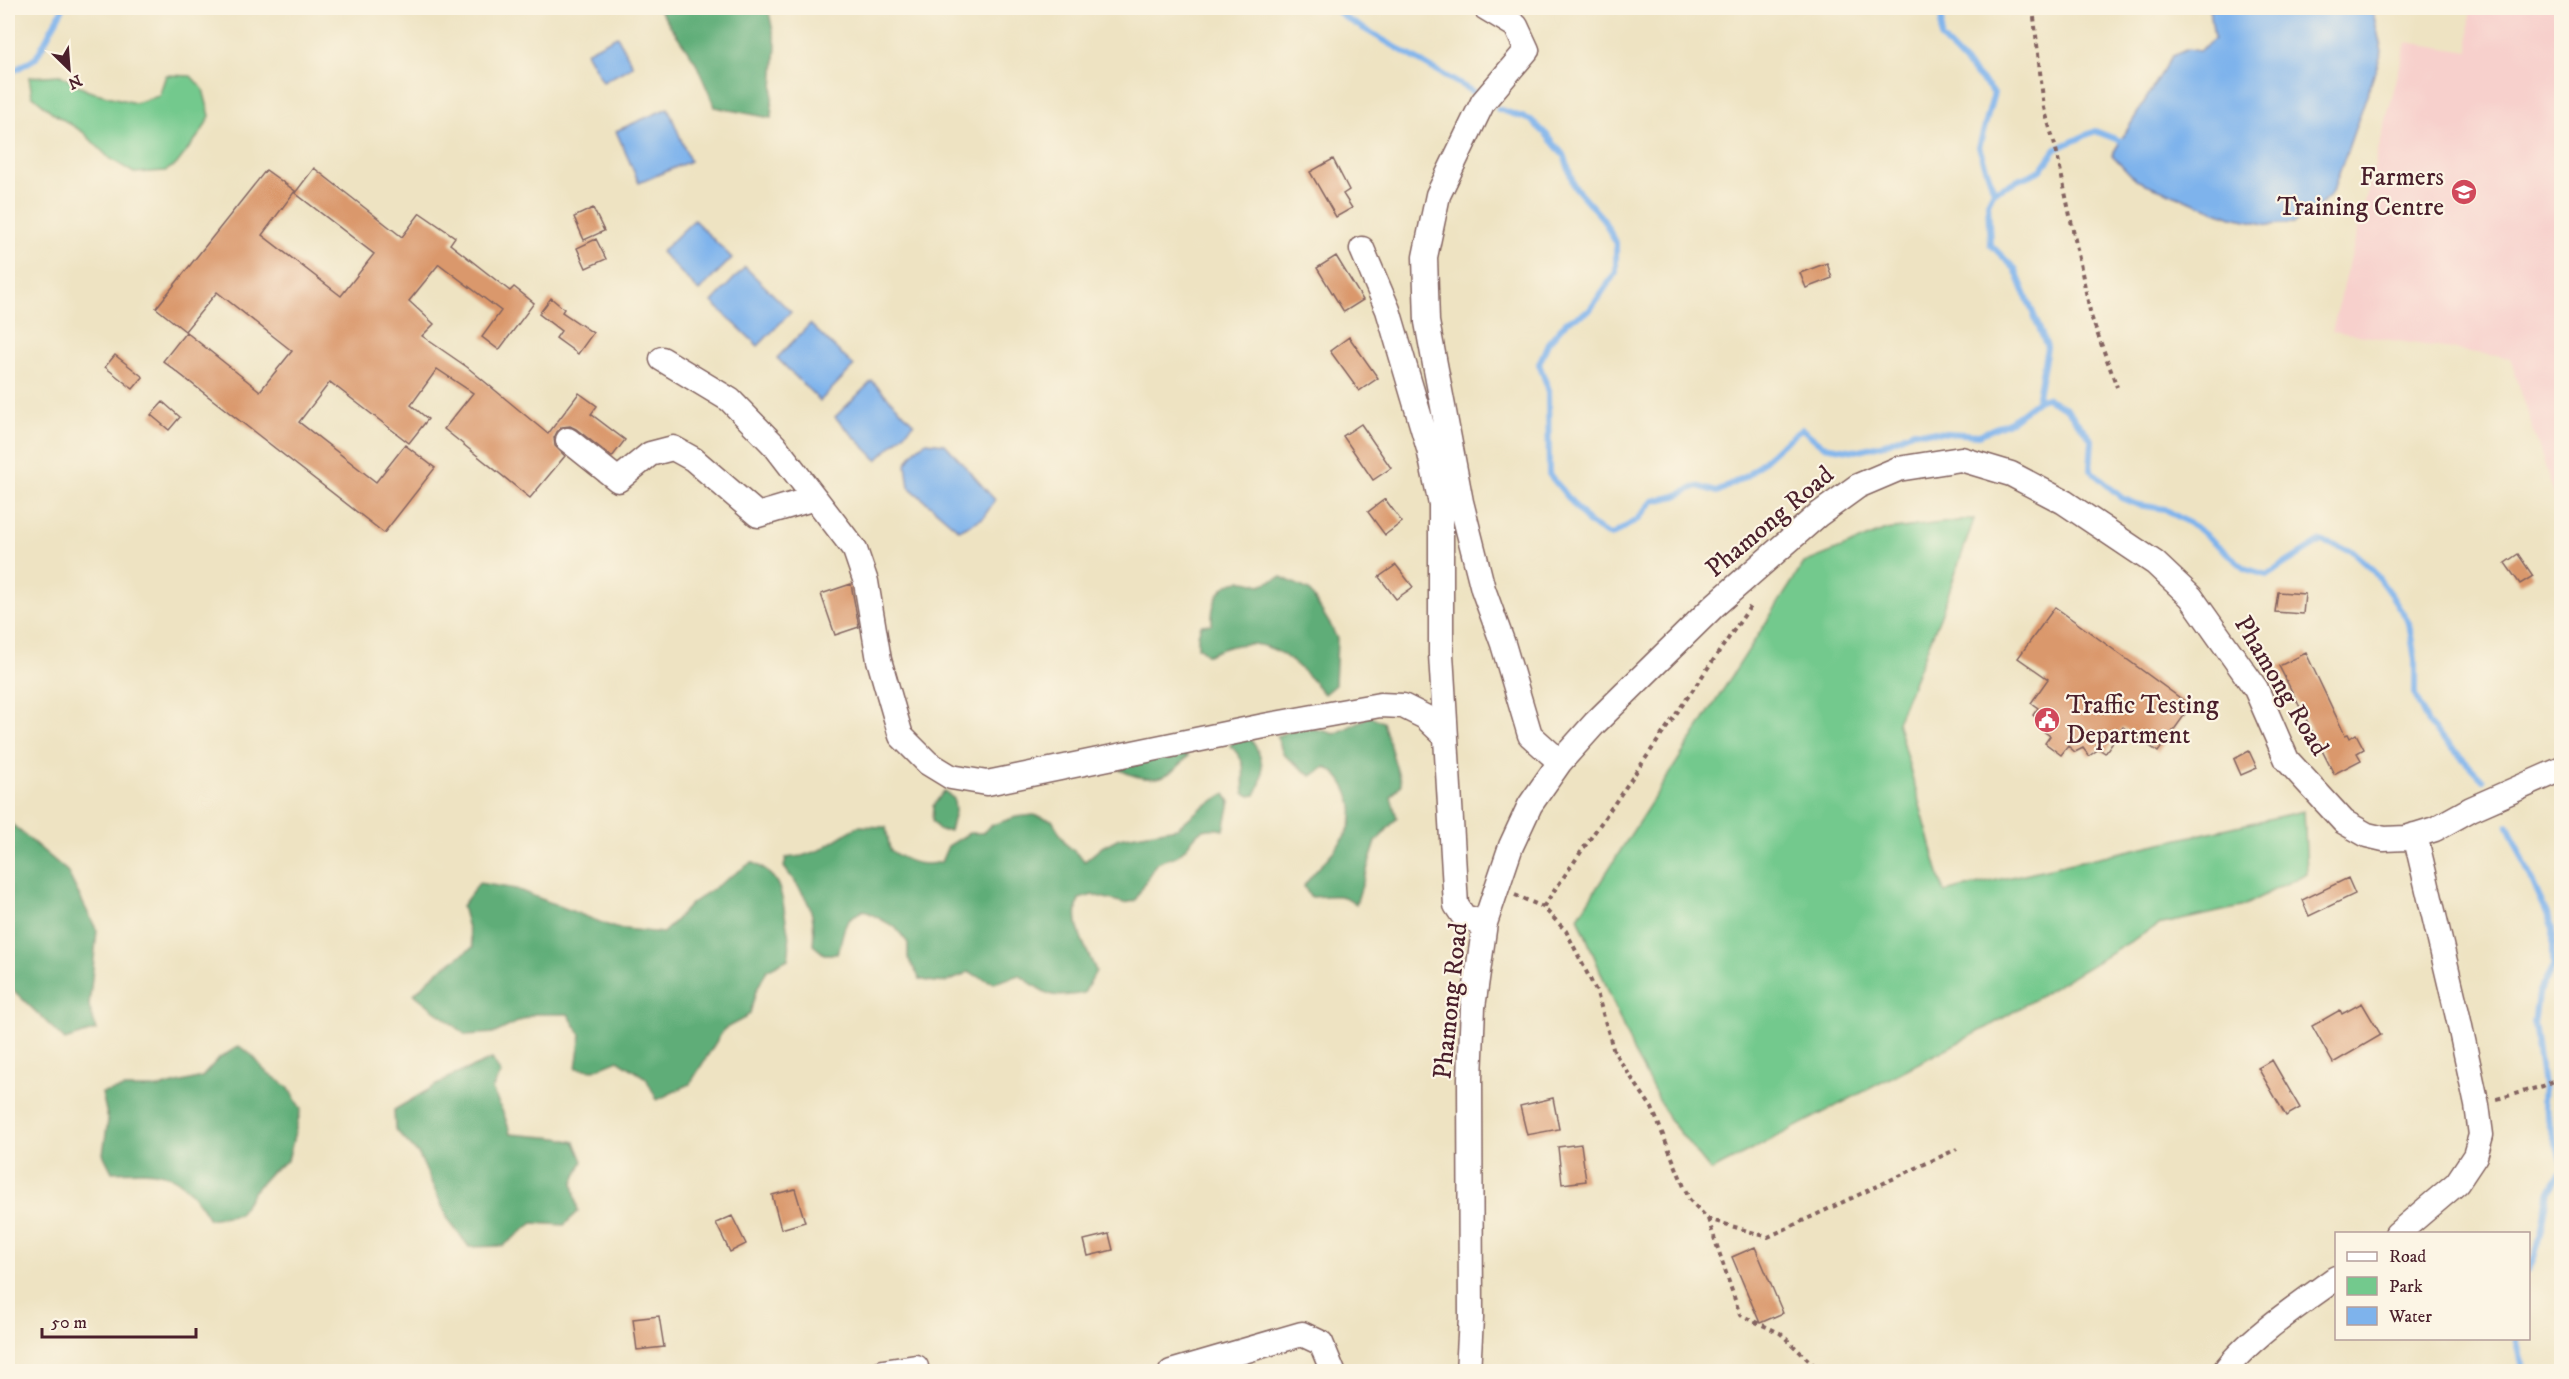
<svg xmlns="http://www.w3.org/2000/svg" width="2569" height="1379" viewBox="0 0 2569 1379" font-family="'IM FELL DW Pica',serif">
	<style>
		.built { fill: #f7d0cc }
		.green { fill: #73c98d; stroke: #5e745c; stroke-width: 1.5 }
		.forest { fill: #5ead78; stroke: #546652; stroke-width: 1.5 }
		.water { fill: #7eb3ec; stroke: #64698c; stroke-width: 1.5 }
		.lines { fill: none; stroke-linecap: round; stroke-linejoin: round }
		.stream { stroke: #7eb3ec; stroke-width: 6 }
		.building { fill: #da986c }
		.minor-casing { stroke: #836460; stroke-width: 27 }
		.path { stroke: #836460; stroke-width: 4; stroke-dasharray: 4.5 4.5; stroke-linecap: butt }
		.minor { stroke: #fff; stroke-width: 24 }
		.labels { text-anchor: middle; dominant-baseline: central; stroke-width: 4.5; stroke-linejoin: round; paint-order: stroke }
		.poi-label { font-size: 26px; fill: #4a1f2b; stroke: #fcf5e5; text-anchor: end }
		.street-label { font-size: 26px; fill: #4a1f2b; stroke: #fcf5e5 }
	</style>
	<rect width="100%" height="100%" fill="#fcf5e5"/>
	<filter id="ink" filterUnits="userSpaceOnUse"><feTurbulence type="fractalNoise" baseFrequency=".0167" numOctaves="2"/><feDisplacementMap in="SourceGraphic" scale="12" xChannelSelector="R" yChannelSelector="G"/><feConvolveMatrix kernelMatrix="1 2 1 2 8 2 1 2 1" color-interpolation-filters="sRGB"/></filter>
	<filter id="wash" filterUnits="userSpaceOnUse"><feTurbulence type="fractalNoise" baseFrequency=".008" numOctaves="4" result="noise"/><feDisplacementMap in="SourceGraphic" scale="24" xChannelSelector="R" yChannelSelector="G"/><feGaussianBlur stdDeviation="1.35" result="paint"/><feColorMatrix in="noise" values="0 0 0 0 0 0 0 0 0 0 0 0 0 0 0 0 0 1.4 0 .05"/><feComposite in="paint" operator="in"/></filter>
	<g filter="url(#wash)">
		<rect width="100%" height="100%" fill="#eee3c2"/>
		<path class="built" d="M2470,8h91v508l-51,-158 -178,-27 74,-289 63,10z"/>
		<path class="green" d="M60,75l28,16 47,12 24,-7 7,-21 25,1 12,13 7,27 -8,15 -26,34 -11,6 -31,2 -25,-15 -26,-26 -29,-18 -22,-19 -3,-18z
			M1974,519l-32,93 -45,110 47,170 360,-81 3,62 -66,34 -83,18 -170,102 -277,144 -42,-52 -35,-66 -56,-136 226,-354 82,-33z"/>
		<path class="forest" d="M658,8h110l8,37 -5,73 -56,-11 -20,-46z
			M1281,577l28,13 22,36 6,13 -2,46 -11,9c-33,-40 -64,-66 -116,-39l-10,-8v-12l3,-10 11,-1c-1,-31 16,-52 48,-39z
			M1370,716l13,6 18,62 -10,13 6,21 -21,24 -20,62c-16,-13 -27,-7 -46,-7l-6,-11c18,-28 61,-53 45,-91 -6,-13 -10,-20 -23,-28l-15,9 -28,-22 -6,-18c24,-10 33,-9 58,-2z
			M1245,733c18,19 23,39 10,62l-5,1 -6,-3c-3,-25 6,-27 -14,-48z
			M1177,750l11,6c-21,26 -39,28 -68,14l17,-11z
			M944,791l10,8 1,13 -5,19h-10l-8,-10 1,-15z
			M1225,794l5,8 -6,28c-33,-6 -26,10 -46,25 -6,4 -16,4 -22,9 -2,2 -18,31 -21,37l-11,2 -31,-8 -14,4c-9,26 7,48 17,72l-12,22c-37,7 -36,1 -65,-18l-25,8 -26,-11c-19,11 -26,13 -48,7l-12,-21v-15l-13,-16 -31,-17c-25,12 -18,21 -27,44h-13l-11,-9c4,-38 -8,-49 -29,-78l2,-9 16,-2 18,-6 38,-24 28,1 4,23c17,12 31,17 51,12l7,-16 21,-13h13l10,-8 24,-8 18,-2 18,5 14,24 19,17 17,-14 17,-9 58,-10 24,-20z
			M8,821l59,50 30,60 -8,75 7,24 -31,10 -57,-55z
			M752,862c32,16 29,32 35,64 2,12 4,20 1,33l-21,11 -11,21 -6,22 -5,5 -21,11 -34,55 -33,16 -11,-22 -28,-18 -24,10 -18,-2 5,-33 -13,-21h-34l-39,19 -29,2 -52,-41 24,-23 35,-24 -11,-41 17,-23 37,6 99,39 48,5 29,-30z
			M239,1046l14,10 11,14 24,17 13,22 -13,51 -17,12 -18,20 -14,22 -30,5c-29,-48 -43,-50 -97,-47l-9,-18 5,-34 -6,-27 23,-5h33l44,-11 16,-18z
			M492,1059l9,15 -9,15c7,16 15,28 18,45l48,4 17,4 8,19 -10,22 5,29 -14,13 -31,-2 -30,23 -34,1 -20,-26 -30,-66 -24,-26 -1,-19 58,-34z"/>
		<path class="water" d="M2210,8h162l10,44 -48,136 -5,9 -21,18 -15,8 -23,2 -38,-8 -96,-37 -24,-25 60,-99 16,-7 11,2 15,-12z
			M617,36l16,30 -30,16 -17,-30z
			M668,108l22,53 -51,22 -23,-52z
			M694,220l38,38 -33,33 -38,-39z
			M745,267l46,45 -33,34 -46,-44z
			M810,324l44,42 -34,35 -43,-43z
			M872,381l42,43 -37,36 -42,-43z
			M926,442l19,2 50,56 -12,18 -24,12 -50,-43 -3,-23 9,-14z"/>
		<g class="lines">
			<path class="stream" d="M1334,8l13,11 128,74
				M1942,8l-1,30 53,55 -15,54 15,44 -6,12 2,41 25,25 32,78 -10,54
				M8,74l28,-16 27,-50
				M1498,109l33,11 15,14 19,23 9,29 29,33 13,24v29l-27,39 -22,10 -19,22 -9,21 9,24 1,86 41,50 21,12 27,-17 15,-18 23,-5 21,-10 20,6 31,-17 32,-29 22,-17 21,17 32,5 30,-7 29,-13 65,4 32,-14 26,-20 9,-3 20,10 26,32 -2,30 32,28 17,7 26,4 32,19 49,41 21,6 54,-34 31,10 20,18 21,29 16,25 6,37v35l13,28 55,57
				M1994,191l47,-21 15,-21 39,-18 26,10 6,-1
				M2508,826l45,102v38l-15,28 -4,30 9,62 -1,14 20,63
				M2528,1270c14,-25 14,-47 20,-74 3,-8 9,-17 14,-25
				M2516,1338l8,34"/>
		</g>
		<g id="blocks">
			<path class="building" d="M1333,159l16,31 -6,4 9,14 -16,9 -26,-45z
				M314,168l88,69 18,-24 35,24 -5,7 60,47 4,-4 20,16 -35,47 -17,-13 19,-26 -62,-47 -30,37 25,23 -12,12 45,31 81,67 31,-41 18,13 -6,8 34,26 -13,17 -36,-28 -6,-3 -8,1 -5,5 -3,6 1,8 10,10 -35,42 -86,-69 29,-36 -36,-24 -26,36 17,14 -19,24 -79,-61 -31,40 77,60 29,-37 30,23 -51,65 -221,-172 23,-29 74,59 32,-40 -75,-59 -32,39 -29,-23 110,-138 29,21 -33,44 79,61 33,-42 -79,-61z
				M593,208l11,23 -20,9 -10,-23z
				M596,239l10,20 -20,9 -9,-20z
				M1336,256l27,44 -19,12 -27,-44z
				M1827,263l5,15 -26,10 -6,-15z
				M551,298l13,11 -2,3 31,21 -15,21 -22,-16 5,-7 -22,-17z
				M1349,337l29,41 -19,13 -29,-40z
				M115,355l28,22 -10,12 -28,-22z
				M163,402l17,15 -11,13 -18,-15z
				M1361,424l30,44 -18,12 -30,-44z
				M1385,499l17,23 -17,13 -17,-23z
				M2518,554l15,22 -13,8 -15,-21z
				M1396,565l17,22 -17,12 -17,-22z
				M851,584l8,43 -24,8 -14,-41z
				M2278,592l27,2 -2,20 -28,-2z
				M2055,607l136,99 -33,46 -35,-25 -18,26 -6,-4 -10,7 -6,-8 -8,4 -7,-6 -7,9 -16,-12 5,-7 -8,-6 4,-5 -13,-10 5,-7 -7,-5 17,-24 -30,-21z
				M2306,653l39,82 3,-1 2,4 6,-4 8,15 -7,4 4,7 -27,14 -55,-108z
				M2249,751l8,17 -16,7 -7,-16z
				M2348,878l7,16 -46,22 -7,-16z
				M2362,1003l19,32 -48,28 -21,-37 28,-16 2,4z
				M2272,1060l28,48 -14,8 -28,-48z
				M1553,1098l6,31 -32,6 -7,-29z
				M1581,1144l5,37 -24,3 -4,-37z
				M795,1189l10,33 -24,7 -9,-34z
				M732,1216l14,28 -16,8 -14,-29z
				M1109,1234l4,16 -25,6 -4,-16z
				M1755,1247l28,66 -23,10 -28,-66z
				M659,1316l5,31 -27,3 -4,-31z"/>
		</g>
	</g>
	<g filter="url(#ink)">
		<use href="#blocks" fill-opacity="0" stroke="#836460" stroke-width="1.5"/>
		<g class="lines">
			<g class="minor-casing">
				<path id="minor" d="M1486,8l30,18 11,24 -44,52 -45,93 -13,62 2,65 34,180 22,87 20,55 27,91 30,27
					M1362,249l26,61 41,139 12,55v150l15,251 8,12 21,6
					M662,359l68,41 45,46 80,104 11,32 13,78 22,76 27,27 23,14 36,6 277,-57 116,-21 23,1 22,11 19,18
					M568,440l50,40 32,-26 23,-6 20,11 65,56 57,-17
					M2397,1234l60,-51 18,-27 6,-21 -4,-30 -19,-88 -43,-182
					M883,1372l33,-5v5
					M1171,1372l131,-38 19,9 12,29
					M1468,1372l3,-54 -1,-240 3,-71 12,-84 26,-77 19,-41 30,-43 35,-39 120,-118 103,-90 40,-29 40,-17 63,-10 50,15 53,28 91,61 36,34 65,92 31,71 57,62 23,13 17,4 22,-1 29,-9 36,-20 91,-40
					M2224,1372c23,-33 79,-70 112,-94"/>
			</g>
			<path class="path" d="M2033,8l11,100 12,41 35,167 26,71
				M1515,895l28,12 23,24 31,62 17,59 38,56 37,91 19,20 60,18 189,-88
				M1543,907l209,-303
				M2497,1099l46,-13 19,-9
				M1708,1219l32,96 40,18 41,39"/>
			<use href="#minor" class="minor"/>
		</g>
	</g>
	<defs>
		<g id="university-disc" transform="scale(1.35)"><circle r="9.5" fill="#d1495b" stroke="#fcf5e5"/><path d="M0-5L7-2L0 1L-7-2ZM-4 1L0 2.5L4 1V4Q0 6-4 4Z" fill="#fff"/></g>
		<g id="civic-disc" transform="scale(1.35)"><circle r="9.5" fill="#d1495b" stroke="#fcf5e5"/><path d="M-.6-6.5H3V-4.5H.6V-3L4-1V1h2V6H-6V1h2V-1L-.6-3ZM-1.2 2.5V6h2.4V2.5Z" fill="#fff"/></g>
	</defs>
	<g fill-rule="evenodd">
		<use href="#university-disc" x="2464" y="192"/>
		<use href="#civic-disc" x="2047" y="720"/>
	</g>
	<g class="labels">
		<g class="poi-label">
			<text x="2444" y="177">Farmers<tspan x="2444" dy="30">Training Centre</tspan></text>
			<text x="2066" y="705" text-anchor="start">Traffic Testing<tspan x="2066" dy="30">Department</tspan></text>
		</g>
		<g class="street-label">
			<text transform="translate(1770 522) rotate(-40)">Phamong Road</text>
			<text transform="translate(2281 686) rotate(59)">Phamong Road</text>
			<text transform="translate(1451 1001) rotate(-84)">Phamong Road</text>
		</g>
	</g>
	<rect width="2569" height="1379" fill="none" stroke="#fcf5e5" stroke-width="30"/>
	<rect x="2335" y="1232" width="195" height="108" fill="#fcf5e5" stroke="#b59f9b" stroke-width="1.5"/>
	<rect x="2347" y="1252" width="30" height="9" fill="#ffffff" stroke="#b59f9b" stroke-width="1.5"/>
	<text x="2389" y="1262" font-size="18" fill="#4a1f2b">Road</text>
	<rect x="2347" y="1277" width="30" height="18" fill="#73c98d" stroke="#b59f9b" stroke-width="1.5"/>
	<text x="2389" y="1292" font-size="18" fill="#4a1f2b">Park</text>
	<rect x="2347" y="1307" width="30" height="18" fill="#7eb3ec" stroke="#b59f9b" stroke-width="1.5"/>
	<text x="2389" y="1322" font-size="18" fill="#4a1f2b">Water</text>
	<g transform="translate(69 69) rotate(155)" stroke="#fcf5e5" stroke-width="4.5" paint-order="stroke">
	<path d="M0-4.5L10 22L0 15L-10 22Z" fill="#4a1f2b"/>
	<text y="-9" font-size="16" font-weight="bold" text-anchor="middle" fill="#4a1f2b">N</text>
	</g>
	<path d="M42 1328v9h154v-9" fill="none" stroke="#4a1f2b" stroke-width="3"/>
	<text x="51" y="1328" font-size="18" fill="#4a1f2b" stroke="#fcf5e5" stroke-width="4.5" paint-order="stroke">50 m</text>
</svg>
